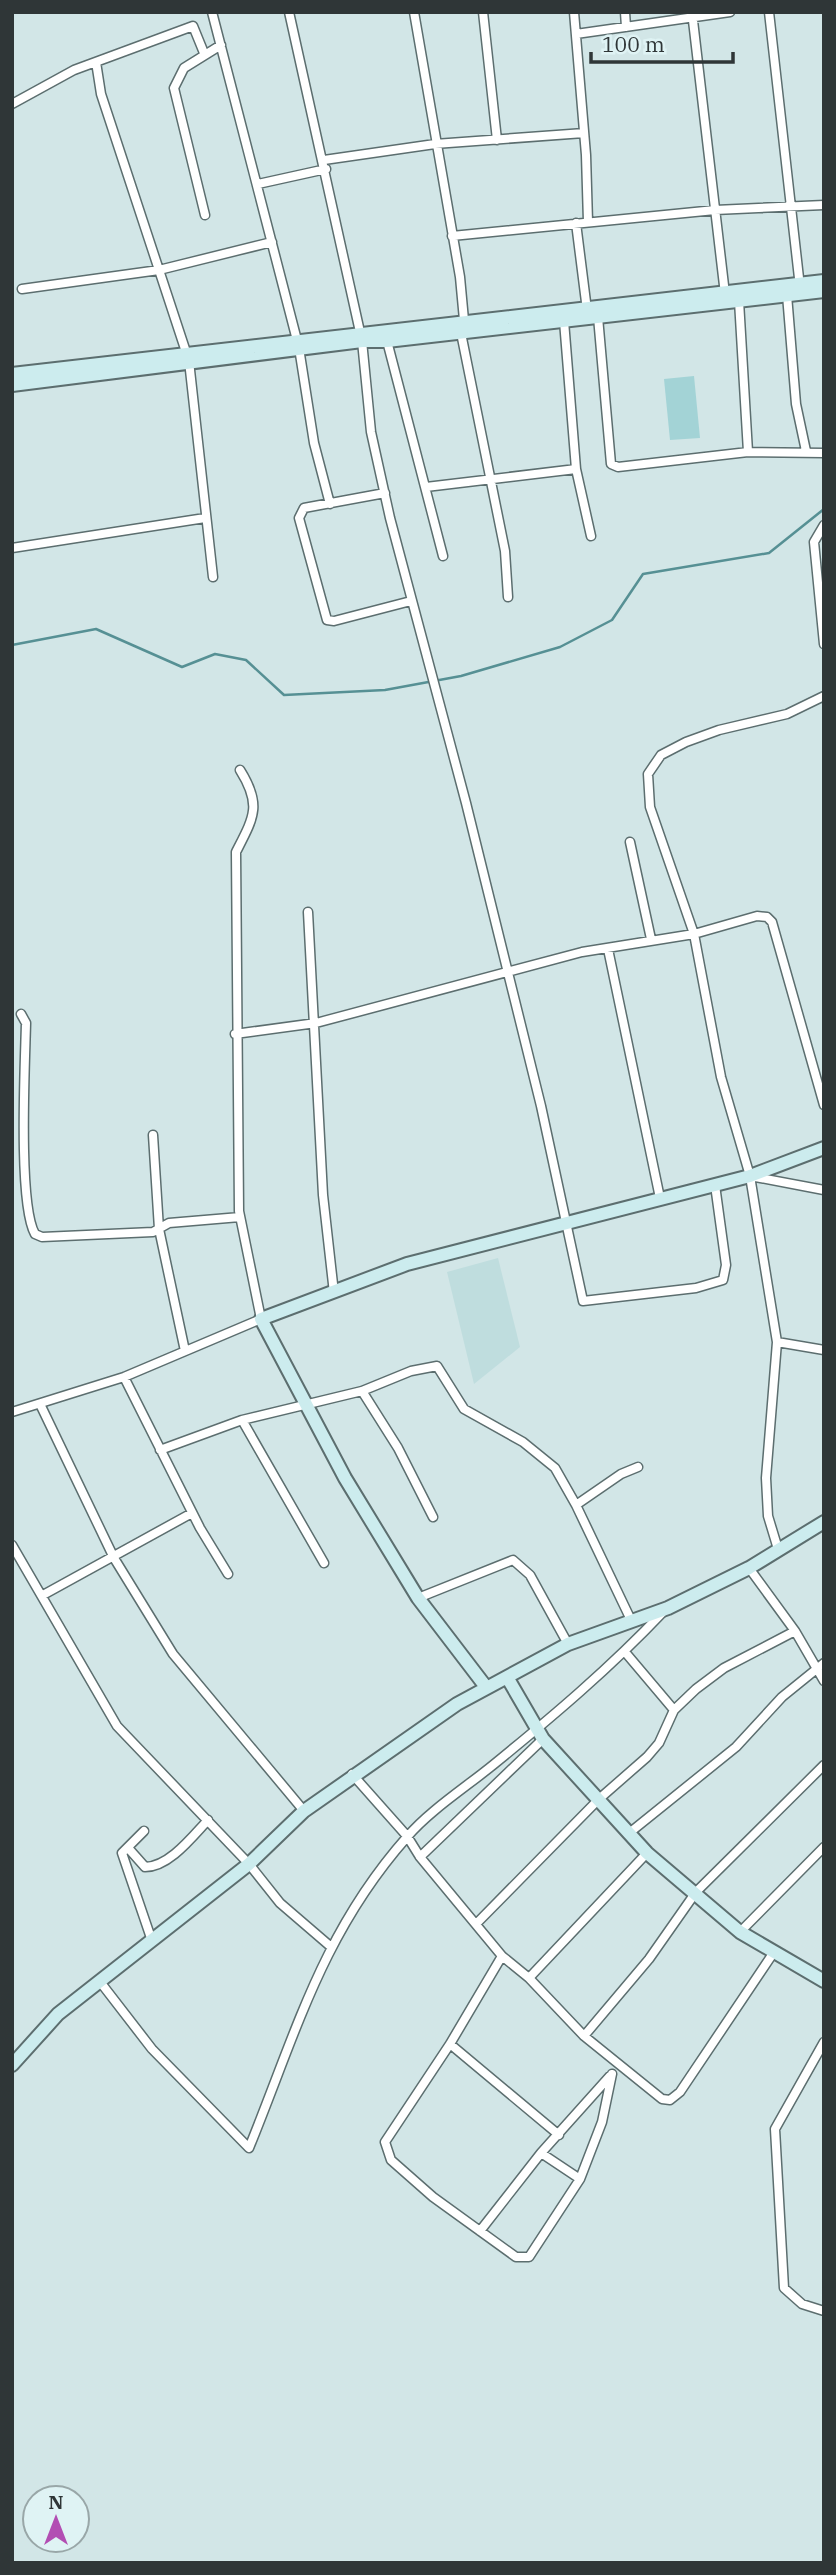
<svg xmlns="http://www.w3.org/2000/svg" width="836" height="2575" viewBox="0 0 836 2575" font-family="'IBM Plex Serif',serif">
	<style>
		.built { fill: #bfddde }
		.green { fill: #a3d3d6 }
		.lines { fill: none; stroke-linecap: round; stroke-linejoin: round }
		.stream { stroke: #569094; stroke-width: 2.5 }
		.street-casing { stroke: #5c6e6f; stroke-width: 11 }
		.secondary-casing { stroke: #5c6e6f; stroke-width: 16 }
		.street { stroke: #fff; stroke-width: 8 }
		.secondary { stroke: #ccecee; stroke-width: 12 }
	</style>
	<rect width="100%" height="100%" fill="#d2e6e7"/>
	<path class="built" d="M498,1258l22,89 -46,37 -27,-112z"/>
	<path class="green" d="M694,376l6,62 -30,2 -6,-61z"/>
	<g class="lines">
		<path class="stream" d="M12,645l84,-16 86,38 33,-13 31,6 38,35 101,-5 76,-14 99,-29 52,-27 31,-46 126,-21 55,-44"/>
		<g class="street-casing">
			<path id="street" d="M212,12l87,336 15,95 16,61
				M289,12l73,329 9,91 19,86 76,285 75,303 42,195 113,-13 27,-8 3,-15 -11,-80
				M414,12l46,265 4,43 -3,13 44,218 3,46
				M483,12l14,128
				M574,12l12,143 2,67
				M625,12l1,15
				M692,12l33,282
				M769,12l31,275
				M576,34l154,-22
				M96,62l5,32 88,267 24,216
				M12,104l62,-34 119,-44 11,27
				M324,160l111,-16 149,-11
				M258,184l68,-15
				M205,215l-31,-127 10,-20 37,-23
				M576,223l11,87
				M452,236l263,-26 109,-5
				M22,289l137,-19 113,-28
				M787,295l9,109 10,47
				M739,301l9,151
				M598,317l13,147 7,3 130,-15 76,1
				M564,321l12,148 15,67
				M387,341l56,215
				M426,487l150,-18
				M385,493l-81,15 -5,10 28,102 7,1 77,-20
				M824,525l-10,17 10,102
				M12,548l193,-30
				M630,842l21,97
				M308,912l15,283 11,98
				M608,949l52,249
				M21,1014l5,9c-1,42 -8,181 9,211l7,3 111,-5 16,-9 71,-6
				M235,1034l81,-11 266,-71 112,-18 63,-18 10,1 5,5 52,183
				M153,1135l6,94 26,122
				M750,1176l74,14
				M777,1342l47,8
				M124,1377l76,151 28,46
				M362,1391l36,57 35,69
				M40,1404l74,154 59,96 131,157
				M12,1412l112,-35 137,-58 -22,-108 -3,-359c18,-35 26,-47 4,-82
				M242,1420l82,143
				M160,1450l82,-30 120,-29 49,-20 26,-5 27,43 59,33 32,26 21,37 55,115
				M576,1505l45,-31 17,-7
				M12,1545l105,181 132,138 31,39 50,43
				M778,1549l-10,-33 -2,-38 11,-136 -27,-166 -29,-99 -27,-143 -44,-127 -2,-33 13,-19 25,-13 33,-12 68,-16 37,-18
				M749,1568l46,63 29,50
				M43,1595l149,-82
				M418,1598l95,-38 17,15 38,69
				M625,1652l49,58
				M352,1774l55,62 13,21 82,99 27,22 55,58 78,63 8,1 10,-8 94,-140
				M144,1831l-22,22 30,88
				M628,1834l108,-87 46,-50 42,-34
				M129,1849l16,18c24,0 47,-30 63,-47
				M420,1857l123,-118
				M476,1924l123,-125 48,-42 12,-14 15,-33 22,-21 28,-21 71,-37
				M740,1932l84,-85
				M502,1956l-52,88 -65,98 6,18 42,37 83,60h13l51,-78 22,-57 10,-48
				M529,1978l118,-125
				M101,1983l51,66 97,99c47,-115 73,-215 158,-311 22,-26 59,-50 86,-72 59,-48 117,-97 170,-153
				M584,2036l65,-77 47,-67 128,-127
				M824,2042l-49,87 9,159 18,16 22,7
				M450,2044l109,91
				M541,2153l39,26
				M480,2231l61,-78 69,-77"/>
		</g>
		<g class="secondary-casing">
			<path id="secondary" d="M12,374l812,-93
				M12,385l350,-44h25l437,-50
				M507,1677l36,62 104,114 93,79 84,49
				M486,1687l-68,-89 -73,-120 -84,-159 146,-55 343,-88 74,-28
				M12,2065l46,-51 191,-150 55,-53 153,-107 111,-60 100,-36 81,-40 75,-46"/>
		</g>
		<use href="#street" class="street"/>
		<use href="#secondary" class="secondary"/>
	</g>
	<rect width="836" height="2575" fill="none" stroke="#2f3637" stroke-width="28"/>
	<g transform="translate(56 2519)"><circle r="33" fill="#dff3f4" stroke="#99a7a8" stroke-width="2"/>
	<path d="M0-5L12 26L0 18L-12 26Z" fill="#b24eb3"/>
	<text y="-10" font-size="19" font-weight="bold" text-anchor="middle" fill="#2f3637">N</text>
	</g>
	<path d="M591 52v10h142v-10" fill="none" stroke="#2f3637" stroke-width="3.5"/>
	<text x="602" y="52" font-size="21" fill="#2f3637" stroke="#dff3f4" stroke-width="5" paint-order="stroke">100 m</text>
</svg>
